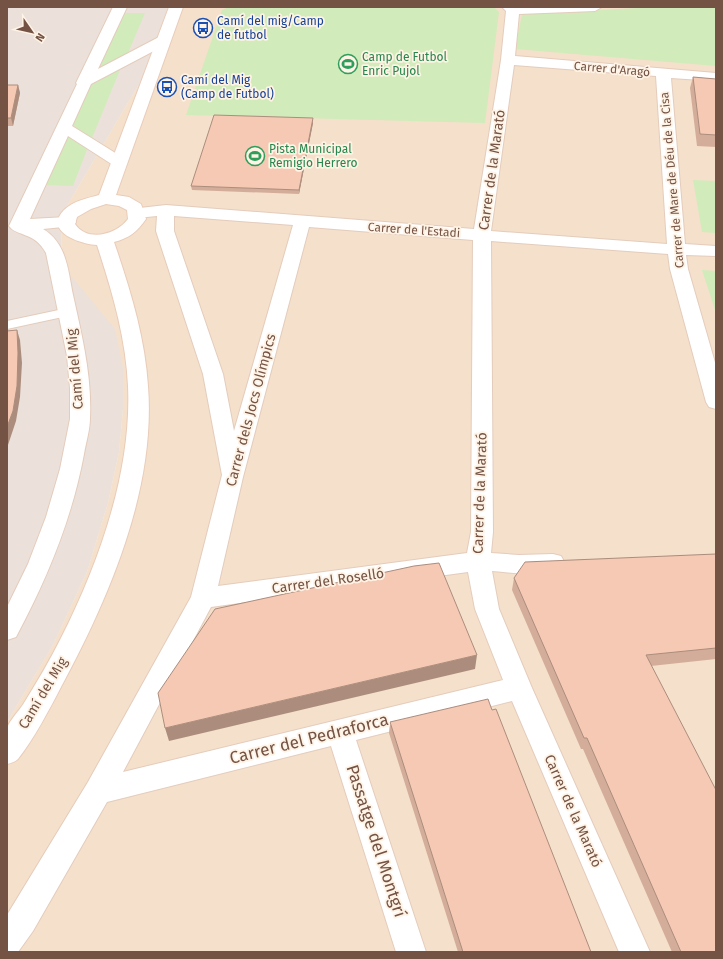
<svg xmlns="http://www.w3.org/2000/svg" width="723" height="959" viewBox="0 0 723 959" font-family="'Fira Sans',sans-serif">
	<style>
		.residential { fill: #f5e0cb }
		.industrial { fill: #ebe1da }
		.green { fill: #d1ebbb }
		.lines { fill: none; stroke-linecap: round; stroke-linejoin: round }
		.lane-casing { stroke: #e4ccbc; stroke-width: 2 }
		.street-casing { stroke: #e4ccbc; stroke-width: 2 }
		.secondary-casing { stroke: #e9ccb9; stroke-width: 2 }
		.lane { fill: #fff; fill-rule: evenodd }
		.street { fill: #fff; fill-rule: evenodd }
		.secondary { fill: #fff; fill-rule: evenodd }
		.wall { fill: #d3ad9a }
		.shaded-wall { fill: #ac8d7d }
		.building { fill: #f5c9b3; stroke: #ac8d7d }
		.labels { text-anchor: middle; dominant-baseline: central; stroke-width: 3.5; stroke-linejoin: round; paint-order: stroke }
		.far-transit-label { font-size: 12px; fill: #164399; stroke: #fff3e5; text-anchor: start }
		.far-leisure-label { font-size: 12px; fill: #27864d; stroke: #fff3e5; text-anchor: start }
		.far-street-label { font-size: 12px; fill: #745345; stroke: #fff3e5 }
		.street-label { font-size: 14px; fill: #745345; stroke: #fff3e5 }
		.near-street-label { font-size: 17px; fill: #745345; stroke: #fff3e5 }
	</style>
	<rect width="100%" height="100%" fill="#feefdd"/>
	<path class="residential" d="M177,7h539v945h-709v-230l46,-77 34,-73 21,-69 11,-51 4,-43v-41l-61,-103 -1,-49 100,-169z"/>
	<path class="industrial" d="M7,7h170l-16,40 -100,169 1,49 53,64 8,39v41l-4,43 -11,51 -21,69 -34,73 -46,77z"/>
	<path class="green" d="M229,7h265l5,5 -14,111 -299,-8 36,-105z
		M658,7h58v59l-201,-17 7,-35z
		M122,13h23l-17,40 -33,19z
		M122,65l-30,73 -20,-13 17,-42z
		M67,133l21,14 -15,39 -29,-1z
		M693,180l23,1v52l-14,-1z
		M702,270l14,1v42z"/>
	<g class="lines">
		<g class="lane-casing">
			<path id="lane" d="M68,308l6,4 -2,3 -65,14v-8z"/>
		</g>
		<g class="street-casing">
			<path id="street" d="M113,7h14l-29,62 61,-32h10l2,3 -2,3 -78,41 -19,42 53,33 2,3 -2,3 -6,2 -6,-2 -45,-29 -38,83 37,-2 6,1 3,4 -3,4 -30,3c24,14 25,42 30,66 9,41 19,81 17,123 0,12 -4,24 -6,36 -12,65 -37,125 -68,183l-9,3v-33l21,-43 18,-47 14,-48 10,-50v-31l-3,-32 -21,-103c-12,-22 -29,-16 -37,-27l68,-142 -1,-1z
				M502,7h100l-7,4 -76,3 -4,42 201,17v8l-45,-3 14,166 31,2v10l-30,-1 2,14 28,97v43l-7,-2 -3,-5 -36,-133 -2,-15 -177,-13 2,291 -2,21 28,2 34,-1 8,2 4,7 -4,7c-21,7 -47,3 -69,1l7,38 33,79 118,264h-31l-107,-251 -156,39 70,212h-30l-65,-206 -224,56 -74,129 -15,21h-11v-37l81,-133 103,-185 31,-122 -19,-101 -47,-143 1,-15 -20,2 -6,-1 -2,-4 2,-4 35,-4 308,24 27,-169 5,-49zM514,65l142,11 11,168 -176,-13zM174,216l119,9 -59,206 -11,-57 -49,-143zM309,227l164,13 -2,292 -4,21 -249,33 25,-109zM468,572l7,37 28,71 -380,92 88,-165z"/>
		</g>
		<g class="secondary-casing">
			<path id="secondary" d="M169,7h14l-67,188 13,2 12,7 5,15c-9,13 -17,19 -32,23 16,47 31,95 34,144 8,103 -39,212 -87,301 -12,23 -27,52 -43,72 -3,3 -7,4 -11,5 0,-9 -3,-28 0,-36 3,-8 12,-17 17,-25 13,-21 26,-43 37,-65 38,-75 71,-167 67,-252 -2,-48 -16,-95 -31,-141 -16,-1 -54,-13 -33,-35 9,-9 24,-12 35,-15zM106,204l13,2 8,4 1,9c-11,15 -40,24 -53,5l2,-7 14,-8z"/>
		</g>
		<use href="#lane" class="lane"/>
		<use href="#street" class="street"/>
		<use href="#secondary" class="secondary"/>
	</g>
	<path class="wall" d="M693,77l23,2v68l-19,-1 -7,-58z
		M7,85h11l2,8 -7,33h-6z
		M313,123l-14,71 -107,-4 -1,-4z
		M716,554v105l-65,7 65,286h-44l-89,-203h-2l-69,-159 2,-12z
		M390,722l201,230h-133l-69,-219z"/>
	<path class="shaded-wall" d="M18,85l2,8 -7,33 -2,-8z
		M313,118v5l-14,71v-4z
		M17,330l3,10 2,23 -2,34 -4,24 -9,27v-21z
		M477,655l-2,14 -306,72 -4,-13z"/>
	<path class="building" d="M693,77l23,2v56l-16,-1z
		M7,85h11l-7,33h-4z
		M214,115l99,3 -14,72 -108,-4z
		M17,330l1,23 -1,33 -4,25 -6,16v-96z
		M716,554v94l-70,7 70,135v162h-35l-94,-214h-3l-70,-160 11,-16z
		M439,563l38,92 -312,73 -7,-35 57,-84 199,-43z
		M488,699l4,11 4,-1 95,243h-128l-73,-230z"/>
	<defs>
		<g id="bus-ring" transform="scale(1)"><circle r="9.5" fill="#fff3e5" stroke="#1a4fb4" stroke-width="1.5"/><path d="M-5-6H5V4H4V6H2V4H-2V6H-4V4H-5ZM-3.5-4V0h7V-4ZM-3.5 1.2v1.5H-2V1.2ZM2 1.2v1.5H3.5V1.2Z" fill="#1a4fb4"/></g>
		<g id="stadium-ring" transform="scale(1)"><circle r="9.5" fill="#fff3e5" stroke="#2e9e5b" stroke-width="1.5"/><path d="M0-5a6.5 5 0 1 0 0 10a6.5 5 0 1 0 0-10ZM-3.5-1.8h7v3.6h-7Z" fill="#2e9e5b"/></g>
	</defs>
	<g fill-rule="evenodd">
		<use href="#bus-ring" x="203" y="28"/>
		<use href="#stadium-ring" x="348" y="64"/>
		<use href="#bus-ring" x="167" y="87"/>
		<use href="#stadium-ring" x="255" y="156"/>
	</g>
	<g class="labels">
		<g class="far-transit-label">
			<text x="217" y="21">Camí del mig/Camp<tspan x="217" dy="14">de futbol</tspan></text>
			<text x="181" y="80">Camí del Mig<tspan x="181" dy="14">(Camp de Futbol)</tspan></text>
		</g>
		<g class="far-leisure-label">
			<text x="362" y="57">Camp de Futbol<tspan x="362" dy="14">Enric Pujol</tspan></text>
			<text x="269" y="149">Pista Municipal<tspan x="269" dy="14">Remigio Herrero</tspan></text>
		</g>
		<g class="far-street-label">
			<text transform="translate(612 69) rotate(5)">Carrer d'Aragó</text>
			<text transform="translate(672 180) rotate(-95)">Carrer de Mare de Déu de la Cisa</text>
			<text transform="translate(414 230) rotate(4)">Carrer de l'Estadi</text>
		</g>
		<g class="street-label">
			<text transform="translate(492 170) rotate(-82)">Carrer de la Marató</text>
			<text transform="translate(75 369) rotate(-95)">Camí del Mig</text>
			<text transform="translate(251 410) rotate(-75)">Carrer dels Jocs Olímpics</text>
			<text transform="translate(480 493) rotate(-88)">Carrer de la Marató</text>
			<text transform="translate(328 581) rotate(-8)">Carrer del Roselló</text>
			<text transform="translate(43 693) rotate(-59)">Camí del Mig</text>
			<text transform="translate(573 811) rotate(66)">Carrer de la Marató</text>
		</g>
		<g class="near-street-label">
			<text transform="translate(309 739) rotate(-14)">Carrer del Pedraforca</text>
			<text transform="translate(376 841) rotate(72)">Passatge del Montgrí</text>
		</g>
	</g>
	<rect width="723" height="959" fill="none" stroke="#745345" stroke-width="16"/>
	<g transform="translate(32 32) rotate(124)" stroke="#fff3e5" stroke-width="3" paint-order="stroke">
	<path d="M0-3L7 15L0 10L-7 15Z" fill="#745345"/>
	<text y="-6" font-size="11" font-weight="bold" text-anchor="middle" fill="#745345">N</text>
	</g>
</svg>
